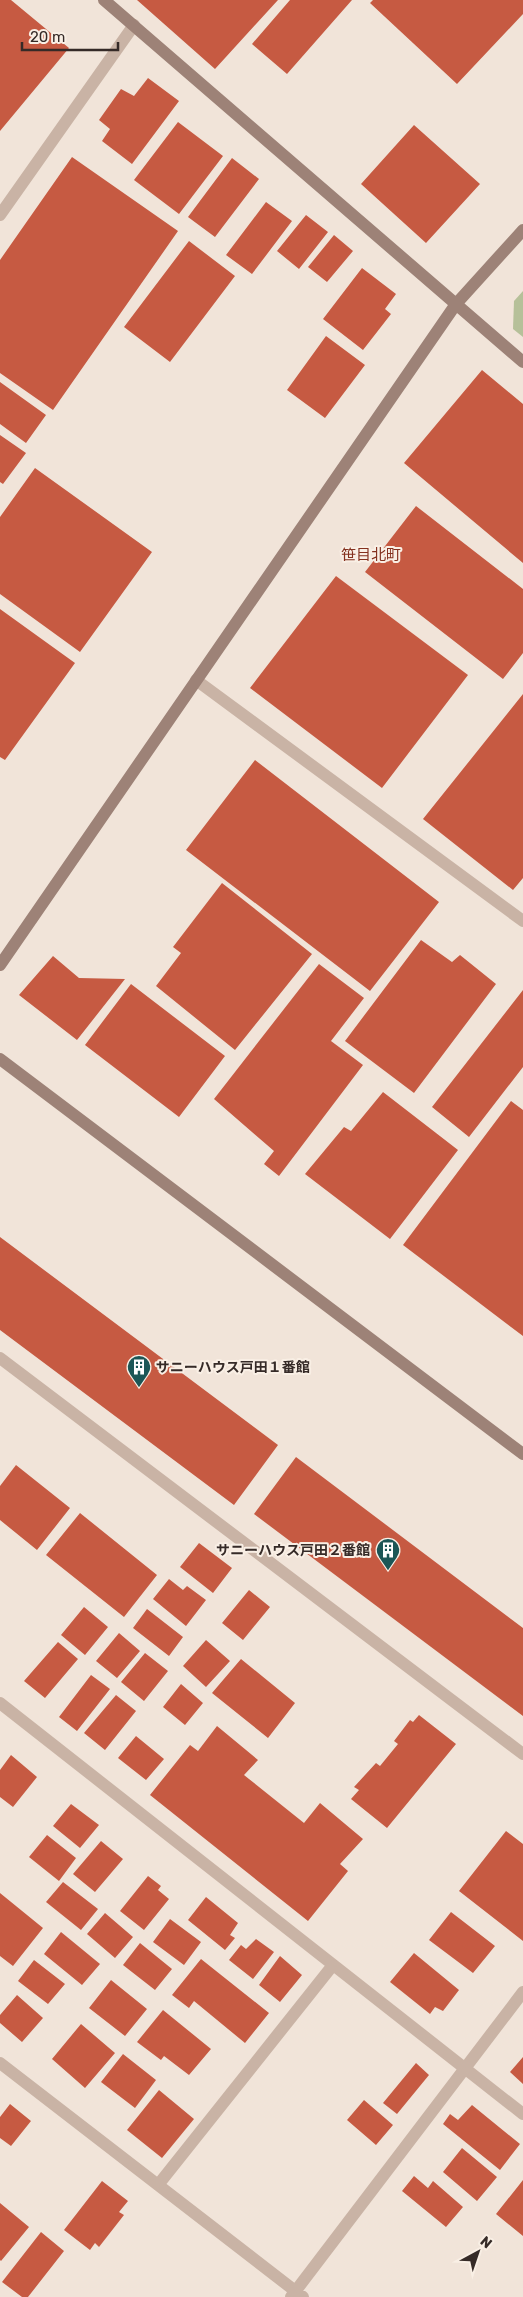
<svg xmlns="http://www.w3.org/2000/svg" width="523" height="2297" viewBox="0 0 523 2297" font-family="Rubik,'Noto Sans JP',sans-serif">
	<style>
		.green { fill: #b6c099 }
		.building { fill: #c65a42 }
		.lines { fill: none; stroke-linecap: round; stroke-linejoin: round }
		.street { stroke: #c9b3a5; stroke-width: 12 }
		.secondary { stroke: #9d8277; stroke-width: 12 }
		.labels { text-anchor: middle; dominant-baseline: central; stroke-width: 4; stroke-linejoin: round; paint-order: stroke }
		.poi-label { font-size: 14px; font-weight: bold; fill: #352a27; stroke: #f9efe5; text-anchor: start }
		.neighbourhood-label { font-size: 15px; fill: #84311f; stroke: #f9efe5 }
	</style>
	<rect width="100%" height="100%" fill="#f1e4d9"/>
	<path class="green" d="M523,291v46l-10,-8 1,-28z"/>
	<path class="building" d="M0,0h11l58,48 -69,83z
		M137,0h141l-63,69z
		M290,0h62l-65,74 -35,-30z
		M373,0h150v14l-66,70 -87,-81z
		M148,78l31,23 -47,63 -30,-23 8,-12 -11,-9 22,-31 13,7z
		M178,122l45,34 -44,58 -45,-34z
		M414,125l66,59 -54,59 -65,-59z
		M72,157l106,74 -125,179 -53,-37v-113z
		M232,158l27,21 -44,58 -27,-20z
		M266,202l26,19 -40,53 -26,-19z
		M306,215l22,17 -29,37 -22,-18z
		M334,235l19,16 -26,31 -19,-15z
		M189,241l46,35 -65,86 -46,-35z
		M362,268l34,26 -11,15 6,5 -28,36 -40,-31z
		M326,336l39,29 -40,53 -38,-28z
		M482,370l41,34v159l-119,-100z
		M0,382l46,33 -20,28 -26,-19z
		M0,435l26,18 -23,31 -3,-2z
		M35,468l117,84 -72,100 -80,-58v-77z
		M416,506l107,83v64l-20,26 -138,-107z
		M336,576l132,99 -86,113 -132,-100z
		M0,609l75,54 -70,97 -5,-3z
		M523,694v184l-10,12 -90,-71z
		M255,760l184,142 -69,89 -184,-141z
		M222,883l90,71 -77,96 -79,-64 25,-33 -8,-6z
		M421,940l31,22 8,-7 36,29 -82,109 -69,-52z
		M53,956l26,22 46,1 -48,61 -58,-45z
		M319,964l45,34 -33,43 32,24 -84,111 -15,-12 10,-13 -60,-52z
		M131,984l94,72 -46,61 -94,-72z
		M523,990v77l-54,70 -37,-30z
		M383,1092l75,58 -68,89 -85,-65 39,-47 7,4z
		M511,1101l12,9v226l-120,-91z
		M0,1237l278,208 -44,60 -234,-175z
		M296,1457l227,171v88l-269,-202z
		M16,1465l54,43 -33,42 -37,-30v-34z
		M80,1513l77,62 -33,42 -78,-62z
		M199,1543l33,25 -19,25 -33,-26z
		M169,1579l14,11 4,-4 19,14 -20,26 -33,-27z
		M249,1590l21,17 -27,33 -21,-17z
		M84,1607l24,20 -23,28 -24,-20z
		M147,1609l36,28 -14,19 -36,-28z
		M119,1633l21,18 -23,27 -21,-17z
		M206,1640l24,21 -24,26 -23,-21z
		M58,1642l20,17 -33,39 -21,-17z
		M145,1653l23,18 -24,30 -23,-19z
		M241,1659l54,44 -27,35 -56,-45z
		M91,1675l19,14 -33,42 -18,-14z
		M181,1684l22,19 -18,22 -22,-18z
		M116,1695l20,16 -31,39 -21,-17z
		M419,1715l37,29 -69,84 -36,-29 8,-9 -5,-3 22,-24 4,3 18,-22 -4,-3 16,-21 3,2z
		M217,1726l41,34 -14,15 60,48 16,-20 43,36 -23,25 8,7 -40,50 -158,-126 40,-50 8,6z
		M136,1736l28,23 -18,21 -28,-22z
		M11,1755l26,22 -24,30 -13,-10v-27z
		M71,1804l28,21 -19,23 -27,-22z
		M506,1831l17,13v97l-64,-50z
		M47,1835l29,23 -17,23 -30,-24z
		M101,1841l22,18 -28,33 -22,-18z
		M148,1876l13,10 -3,4 11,9 -25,31 -24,-19z
		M63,1882l35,27 -17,21 -35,-28z
		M0,1893l43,35 -30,38 -13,-10z
		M206,1897l32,26 -8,12 5,3 -10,12 -37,-30z
		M451,1912l44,34 -22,27 -44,-33z
		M105,1913l28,24 -18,21 -28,-24z
		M170,1919l31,23 -17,23 -31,-23z
		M61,1932l39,32 -18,21 -38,-31z
		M256,1939l18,13 -21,27 -24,-19 12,-15 5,4z
		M140,1943l32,26 -17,21 -32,-25z
		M414,1953l45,37 -16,21 -8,-4 -5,7 -40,-32z
		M280,1956l22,19 -22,27 -21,-17z
		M201,1959l68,54 -24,30 -51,-42 -5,7 -17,-13z
		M34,1960l31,24 -17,20 -30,-23z
		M111,1980l36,29 -22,27 -36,-28z
		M17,1995l26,23 -21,24 -22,-19v-8z
		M163,2010l48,39 -22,26 -25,-19 -3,4 -24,-18z
		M81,2024l34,29 -30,35 -33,-29z
		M123,2054l33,26 -21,28 -34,-26z
		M523,2057v27l-13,-12z
		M416,2063l13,12 -32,39 -14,-11z
		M159,2090l35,29 -32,39 -35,-28z
		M364,2100l29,25 -17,20 -29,-25z
		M10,2104l21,17 -20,25 -11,-8v-21z
		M472,2105l48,39 -20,26 -57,-46 7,-10 8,6z
		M462,2148l35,29 -20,24 -34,-29z
		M414,2176l14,12 5,-7 30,26 -17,20 -44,-36z
		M523,2180v56l-27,-22z
		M102,2181l26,20 -9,11 5,3 -25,32 -4,-4 -5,7 -26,-20z
		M0,2203l29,24 -28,34 -1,-1z
		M41,2232l23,19 -36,46h-6l-20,-15z"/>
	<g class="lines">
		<path class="street" d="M0,215l134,-190
			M196,680l327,241
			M0,1358l523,396
			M0,1703l523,411
			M0,2063l303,234
			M158,2185l175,-220
			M291,2297l232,-305"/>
		<path class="secondary" d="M104,0l419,362
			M0,965l456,-661 67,-74
			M0,1059l523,395"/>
	</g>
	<defs>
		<g id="building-pin" transform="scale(1.25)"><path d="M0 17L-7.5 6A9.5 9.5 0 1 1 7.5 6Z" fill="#1c5656" stroke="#f9efe5"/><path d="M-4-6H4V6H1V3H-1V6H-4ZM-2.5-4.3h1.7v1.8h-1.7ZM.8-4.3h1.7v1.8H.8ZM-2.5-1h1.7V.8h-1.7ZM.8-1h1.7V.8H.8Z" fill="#fff"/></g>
	</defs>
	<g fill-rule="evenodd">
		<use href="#building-pin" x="139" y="1367"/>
		<use href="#building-pin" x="388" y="1550"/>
	</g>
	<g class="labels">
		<g class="poi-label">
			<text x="156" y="1367">サニーハウス戸田１番館</text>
			<text x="370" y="1550" text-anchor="end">サニーハウス戸田２番館</text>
		</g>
		<g class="neighbourhood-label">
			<text x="371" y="555">笹目北町</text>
		</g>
	</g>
	<g transform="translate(478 2252) rotate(40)" stroke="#f9efe5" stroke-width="4" paint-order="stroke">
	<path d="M0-4L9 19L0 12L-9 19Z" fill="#352a27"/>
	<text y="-8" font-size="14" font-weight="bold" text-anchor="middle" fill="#352a27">N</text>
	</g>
	<path d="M22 42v8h96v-8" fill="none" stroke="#352a27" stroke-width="2.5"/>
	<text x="30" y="42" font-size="15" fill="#352a27" stroke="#f9efe5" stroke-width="4" paint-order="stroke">20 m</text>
</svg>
